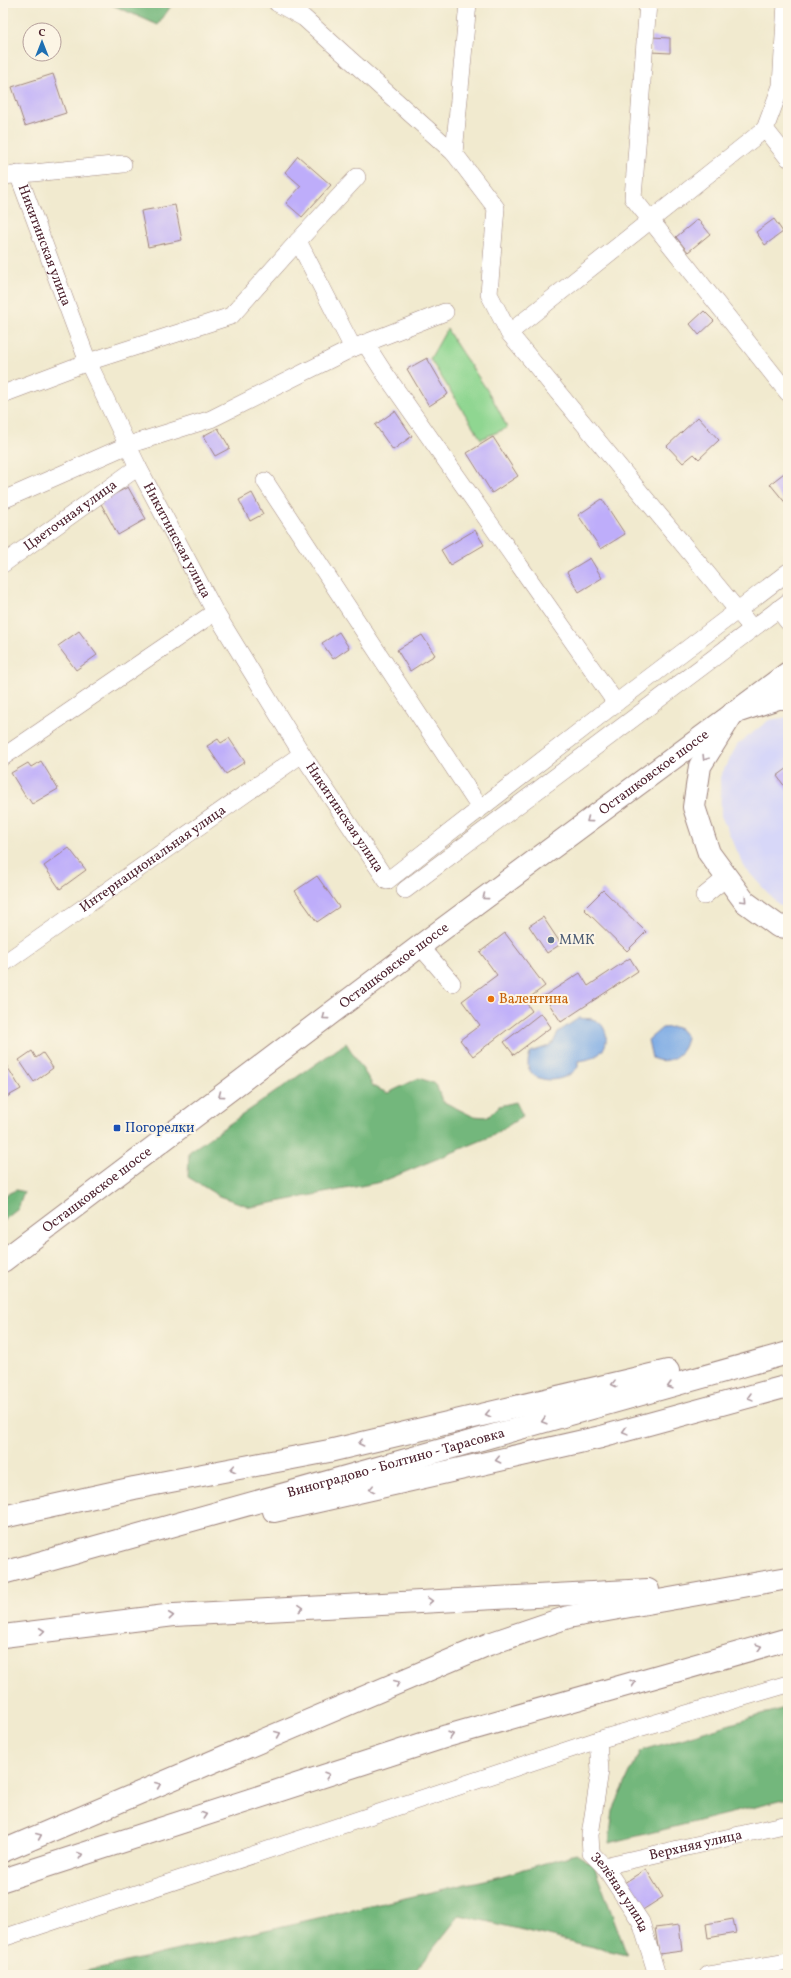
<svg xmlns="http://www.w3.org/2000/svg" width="791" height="1978" viewBox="0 0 791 1978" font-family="Vollkorn,serif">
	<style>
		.built { fill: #d7d7f8 }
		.green { fill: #8fd691; stroke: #6c7a5e }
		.forest { fill: #73b77b; stroke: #5e6b53 }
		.water { fill: #7baae5; stroke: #626488 }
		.building { fill: #beadfa }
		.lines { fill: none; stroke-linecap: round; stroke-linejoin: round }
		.minor-casing { stroke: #9e847d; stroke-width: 18 }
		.major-casing { stroke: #9e847d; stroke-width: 24 }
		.minor { stroke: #fff; stroke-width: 17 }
		.major { stroke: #fff; stroke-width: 22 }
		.oneway { stroke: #ae9aa0 }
		.service-dot { fill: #5c6f8a; stroke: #fcf5e5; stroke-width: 1.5 }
		.food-dot { fill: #e8710a; stroke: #fcf5e5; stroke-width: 1.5 }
		.transit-dot { fill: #1a4fb4; stroke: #fcf5e5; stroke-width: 1.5 }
		.labels { text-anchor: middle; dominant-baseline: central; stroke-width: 4; stroke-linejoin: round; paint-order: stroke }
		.street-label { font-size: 14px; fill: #4a1f2b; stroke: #fcf5e5 }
		.service-label { font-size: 14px; fill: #4e5e75; stroke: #fcf5e5; text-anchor: start }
		.food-label { font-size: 14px; fill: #c56008; stroke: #fcf5e5; text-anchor: start }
		.transit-label { font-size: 14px; fill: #164399; stroke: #fcf5e5; text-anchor: start }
	</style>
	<rect width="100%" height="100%" fill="#fcf5e5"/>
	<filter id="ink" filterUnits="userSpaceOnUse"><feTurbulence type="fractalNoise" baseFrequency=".025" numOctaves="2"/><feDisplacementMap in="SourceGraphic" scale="8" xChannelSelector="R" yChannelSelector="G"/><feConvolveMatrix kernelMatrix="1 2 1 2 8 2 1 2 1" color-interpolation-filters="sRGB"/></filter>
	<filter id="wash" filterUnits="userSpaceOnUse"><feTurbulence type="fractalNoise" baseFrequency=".012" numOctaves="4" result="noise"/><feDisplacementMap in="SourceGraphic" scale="16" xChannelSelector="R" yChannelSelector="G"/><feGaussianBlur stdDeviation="0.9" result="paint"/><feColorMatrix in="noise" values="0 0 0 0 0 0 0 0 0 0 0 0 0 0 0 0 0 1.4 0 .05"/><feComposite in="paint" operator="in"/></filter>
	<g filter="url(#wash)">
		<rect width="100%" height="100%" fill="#f1eacf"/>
		<path class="built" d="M788,717v190l-10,-3 -33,-36 -24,-52 -1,-39 17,-32 32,-25z"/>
		<path class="green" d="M447,329c19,34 46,63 60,99l-26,11 -51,-80z"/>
		<path class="forest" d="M108,3h65l-15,22z
			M346,1043l28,44 14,6 31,-15 17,6 6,17 30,15 16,1 11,-11 17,-4 7,14 -31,20 -111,46 -130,25 -32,-11 -31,-19 1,-25z
			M16,1190l8,2 -6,17 -15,12v-25z
			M788,1707v92l-179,44 4,-33 27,-59z
			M576,1854l18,11 33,90 -167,-40 -48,60h-343l428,-98z"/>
		<path class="water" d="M579,1018c4,1 9,0 13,1 16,4 19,25 7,35 -7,5 -13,6 -21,7v6c-17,22 -62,15 -47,-15l18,-6 4,-3 5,-11z
			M674,1027l6,2 7,8c-2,18 -19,29 -35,21l-4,-18 14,-12z"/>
		<g id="blocks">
			<path class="building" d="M651,37l19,1v15l-19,-1z
				M53,74l13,39 -41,13 -13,-39z
				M298,156l33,29 -29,32 -16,-14 15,-17 -16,-14z
				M175,205l7,35 -34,7 -7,-36z
				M698,219l12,15 -22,18 -12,-15z
				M774,219l9,13 -18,13 -9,-13z
				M704,311l10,10 -15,14 -9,-11z
				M427,358l21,36 -19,12 -22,-37z
				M395,411l17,25 -19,14 -18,-25z
				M698,417l21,23 -20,19 -5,-5 -11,9 -16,-17z
				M218,428l12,20 -15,8 -12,-20z
				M493,437l25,39 -26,17 -25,-40z
				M788,470v36l-18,-22z
				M128,487l18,32 -28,16 -18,-33z
				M252,493l11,21 -13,7 -11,-21z
				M602,499l23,35 -24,15 -23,-34z
				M475,530l9,15 -34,20 -9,-15z
				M590,558l12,20 -23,14 -12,-20z
				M79,631l18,24 -21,15 -18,-24z
				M339,632l10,16 -16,11 -11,-16z
				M422,635l13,20 -25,16 -13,-21z
				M229,738l16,24 -19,12 -19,-28 11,-7 3,4z
				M41,761l17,28 -26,15 -4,-6 -1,1 -16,-26 17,-10 3,4z
				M788,768v23l-11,-15z
				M69,848l17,22 -26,19 -16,-23z
				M317,876l22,31 -22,15 -22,-31z
				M603,890l43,42 -19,19 -43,-42z
				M543,917l18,27 -14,9 -18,-27z
				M505,933l40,53 -20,15 7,10 -59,45 -13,-16 20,-15 -18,-24 35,-26 -17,-23z
				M630,958l8,13 -77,51 -17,-26 36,-23 8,13z
				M541,1013l10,14 -37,28 -10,-13z
				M32,1051l4,7 7,-5 10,15 -19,14 -15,-22z
				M5,1063l16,26 -18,10v-35z
				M646,1869l17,28 -22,14 -17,-28z
				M733,1919l3,14 -28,5 -2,-14z
				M679,1925l3,26 -23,3 -4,-26z"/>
		</g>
	</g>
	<g filter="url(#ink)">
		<use href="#blocks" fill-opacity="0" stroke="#9e847d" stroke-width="1"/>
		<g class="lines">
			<g class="minor-casing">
				<g id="minor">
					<path d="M277,3l27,15 150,135 42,55 -7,86 20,39 243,295"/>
					<path d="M648,3l-15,195 155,195"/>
					<path d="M765,129l23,29"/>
					<path d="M454,153l14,-150"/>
					<path id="s1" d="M18,174l70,188 50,105 77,145 87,142 85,127 229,-178 172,-131"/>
					<path d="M3,176l120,-12"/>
					<path d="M298,241l59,-64"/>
					<path d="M509,333l256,-204 16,-43 5,-83"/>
					<path d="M365,343l18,28 233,332"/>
					<path d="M3,394l85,-32 143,-46 67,-75 55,107"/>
					<path d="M265,481l215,327"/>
					<path d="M3,500l125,-55 83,-26 142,-71 92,-36"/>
					<path id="s2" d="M3,564l135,-97"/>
					<path d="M778,609l10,13"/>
					<path d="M3,757l212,-145"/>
					<path d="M405,890l383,-288"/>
					<path d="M704,896l23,-19"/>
					<path d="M420,946l32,37"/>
					<path id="s3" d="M3,964l299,-210"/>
					<path id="s4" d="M598,1740l2,31 -10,64 1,18 13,13 37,56 16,53"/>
					<path id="s5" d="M604,1866l184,-42"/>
					<path d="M3,1938l595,-198 190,-56"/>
					<path d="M708,1975l80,-13"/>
				</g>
			</g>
			<g class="major-casing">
				<g id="major">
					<path d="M788,698h-10l-45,15 -33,53 -6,41 15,46 36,49 33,24 10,1"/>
					<path id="s6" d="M3,1261l417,-315 368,-273"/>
					<path d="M274,1511l327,-74 187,-51"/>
					<path d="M3,1517l131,-29 195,-37 339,-80"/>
					<path id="s7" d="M3,1573l785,-220"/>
					<path d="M3,1636l171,-21 474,-25"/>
					<path d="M3,1851l486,-207 79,-27 220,-39"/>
					<path d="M3,1880l444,-144 341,-97"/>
				</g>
			</g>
			<use href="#minor" class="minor"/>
			<use href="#major" class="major"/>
		</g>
		<defs><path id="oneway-chevron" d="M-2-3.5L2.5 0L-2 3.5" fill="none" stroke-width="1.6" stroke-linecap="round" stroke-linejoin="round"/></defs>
		<g class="oneway">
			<use href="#oneway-chevron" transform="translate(705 758) rotate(122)"/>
			<use href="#oneway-chevron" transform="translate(589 820) rotate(143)"/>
			<use href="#oneway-chevron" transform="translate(485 897) rotate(143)"/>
			<use href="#oneway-chevron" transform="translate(744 900) rotate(47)"/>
			<use href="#oneway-chevron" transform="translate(325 1017) rotate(143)"/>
			<use href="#oneway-chevron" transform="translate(221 1095) rotate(143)"/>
			<use href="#oneway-chevron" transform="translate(614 1384) rotate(166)"/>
			<use href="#oneway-chevron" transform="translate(670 1386) rotate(164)"/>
			<use href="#oneway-chevron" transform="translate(750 1397) rotate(165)"/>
			<use href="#oneway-chevron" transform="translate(488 1414) rotate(167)"/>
			<use href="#oneway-chevron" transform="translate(544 1421) rotate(164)"/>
			<use href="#oneway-chevron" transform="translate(625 1431) rotate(165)"/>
			<use href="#oneway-chevron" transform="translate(361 1443) rotate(167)"/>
			<use href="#oneway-chevron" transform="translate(498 1460) rotate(167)"/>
			<use href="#oneway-chevron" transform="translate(233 1469) rotate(169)"/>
			<use href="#oneway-chevron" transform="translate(372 1489) rotate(167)"/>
			<use href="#oneway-chevron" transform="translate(430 1601) rotate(-3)"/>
			<use href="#oneway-chevron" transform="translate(301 1608) rotate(-3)"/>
			<use href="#oneway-chevron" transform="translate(171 1616) rotate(-6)"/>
			<use href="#oneway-chevron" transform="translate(42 1631) rotate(-7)"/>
			<use href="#oneway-chevron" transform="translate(759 1647) rotate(-16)"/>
			<use href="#oneway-chevron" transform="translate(397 1683) rotate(-23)"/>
			<use href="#oneway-chevron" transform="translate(633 1683) rotate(-16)"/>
			<use href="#oneway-chevron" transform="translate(278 1734) rotate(-23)"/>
			<use href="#oneway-chevron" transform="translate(451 1735) rotate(-16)"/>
			<use href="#oneway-chevron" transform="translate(327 1775) rotate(-18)"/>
			<use href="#oneway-chevron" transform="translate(158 1785) rotate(-23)"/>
			<use href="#oneway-chevron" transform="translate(204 1815) rotate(-18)"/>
			<use href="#oneway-chevron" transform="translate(39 1836) rotate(-23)"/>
			<use href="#oneway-chevron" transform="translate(80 1855) rotate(-18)"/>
		</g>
	</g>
	<circle class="service-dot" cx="551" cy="940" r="4"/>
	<circle class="food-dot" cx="491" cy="999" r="4"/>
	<rect class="transit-dot" x="113" y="1124" width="8" height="8" rx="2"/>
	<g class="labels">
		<g class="street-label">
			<text stroke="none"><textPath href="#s1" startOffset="76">Никитинская улица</textPath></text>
			<text stroke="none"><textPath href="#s2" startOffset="83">Цветочная улица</textPath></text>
			<text stroke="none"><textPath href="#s1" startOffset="400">Никитинская улица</textPath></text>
			<text stroke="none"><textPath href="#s6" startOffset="814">Осташковское шоссе</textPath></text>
			<text stroke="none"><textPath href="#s1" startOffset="724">Никитинская улица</textPath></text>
			<text stroke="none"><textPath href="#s3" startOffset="183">Интернациональная улица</textPath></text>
			<text stroke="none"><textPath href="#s6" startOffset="490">Осташковское шоссе</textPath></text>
			<text stroke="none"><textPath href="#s6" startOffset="118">Осташковское шоссе</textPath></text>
			<text stroke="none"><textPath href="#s7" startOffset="408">Виноградово - Болтино - Тарасовка</textPath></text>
			<text stroke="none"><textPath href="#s5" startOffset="94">Верхняя улица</textPath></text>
			<text stroke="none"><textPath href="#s4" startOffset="163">Зелёная улица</textPath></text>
		</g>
		<g class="service-label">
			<text x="559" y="940">ММК</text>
		</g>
		<g class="food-label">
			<text x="499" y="999">Валентина</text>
		</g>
		<g class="transit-label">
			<text x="125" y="1128">Погорелки</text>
		</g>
	</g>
	<rect width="791" height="1978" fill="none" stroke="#fcf5e5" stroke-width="16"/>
	<g transform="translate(42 42)"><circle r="19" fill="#fcf5e5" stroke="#b59f9b"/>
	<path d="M0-3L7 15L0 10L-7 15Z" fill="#1f6fb2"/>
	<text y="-6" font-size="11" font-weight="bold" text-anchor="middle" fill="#4a1f2b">С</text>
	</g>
</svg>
